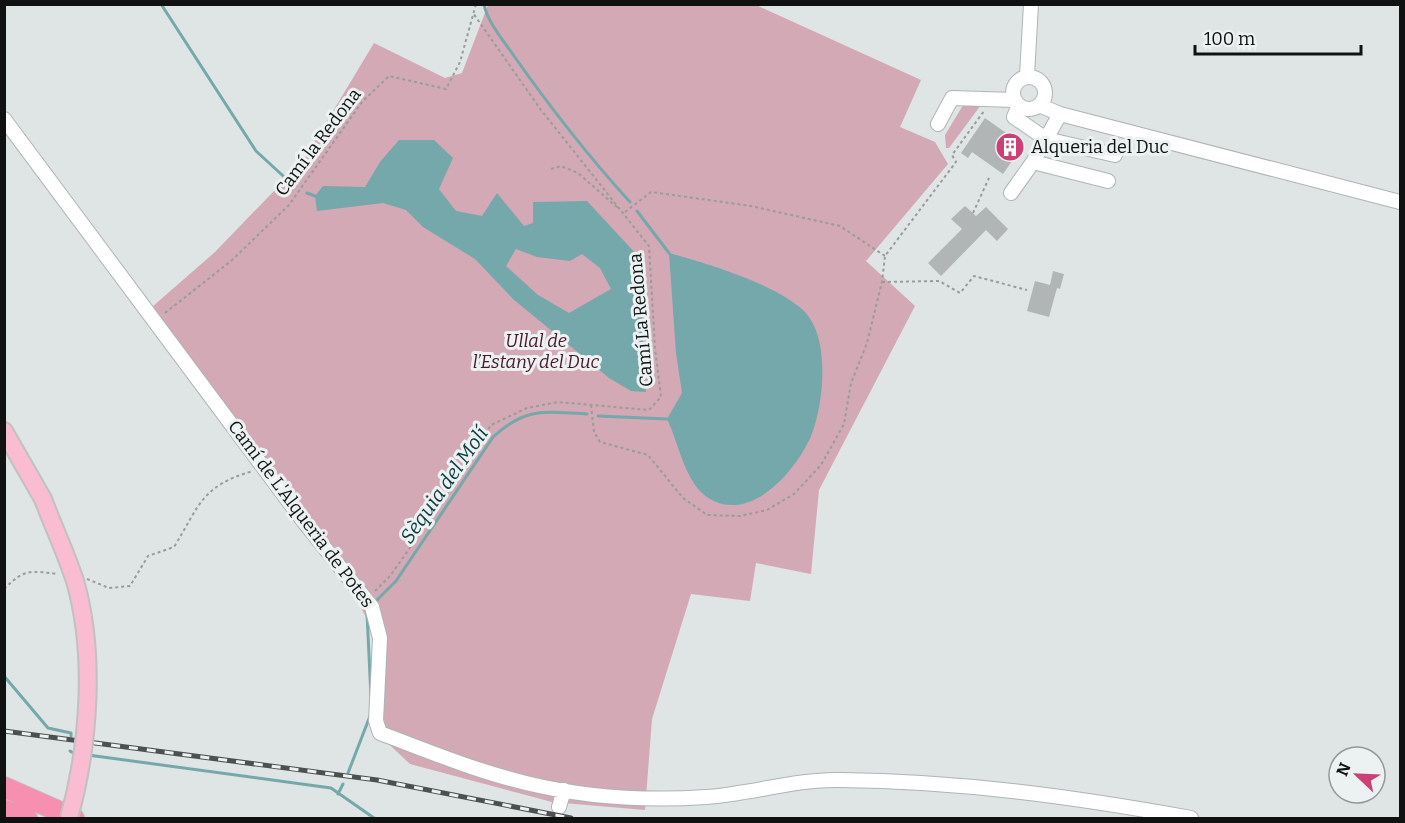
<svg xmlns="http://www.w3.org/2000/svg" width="1405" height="823" viewBox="0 0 1405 823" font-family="Bitter,serif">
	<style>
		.green { fill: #d2a9b4 }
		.water { fill: #75a8ab; fill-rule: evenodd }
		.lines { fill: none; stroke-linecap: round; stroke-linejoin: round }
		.stream { stroke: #75a8ab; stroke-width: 3 }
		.building { fill: #b1b5b6 }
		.minor-casing { stroke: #afb4b4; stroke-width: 16 }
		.major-casing { stroke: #c1c1c1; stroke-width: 20 }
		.highway-casing { stroke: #c1c1c1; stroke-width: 22 }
		.path { stroke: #989c9c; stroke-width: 2; stroke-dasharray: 3 3; stroke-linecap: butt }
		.minor { stroke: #fff; stroke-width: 14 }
		.major { stroke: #fabcd0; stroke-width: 16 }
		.highway { stroke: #f78fb0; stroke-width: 20 }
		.rail-casing { stroke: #4d5050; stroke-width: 5 }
		.rail { stroke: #ecf1f1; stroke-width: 3; stroke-dasharray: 9; stroke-linecap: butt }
		.major-bridge-casing { stroke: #c1c1c1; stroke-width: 20; stroke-linecap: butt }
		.major-bridge { stroke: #fabcd0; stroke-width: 16 }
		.labels { text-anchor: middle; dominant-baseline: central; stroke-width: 6; stroke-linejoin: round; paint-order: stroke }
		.street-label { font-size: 18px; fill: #101212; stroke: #ecf1f1 }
		.poi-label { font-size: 18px; fill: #101212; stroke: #ecf1f1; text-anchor: start }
		.park-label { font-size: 18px; font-style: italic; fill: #4a1529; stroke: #ecf1f1 }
		.water-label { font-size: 20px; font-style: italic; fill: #0a3c3f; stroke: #ecf1f1 }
	</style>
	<rect width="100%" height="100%" fill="#dfe4e4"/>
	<path class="green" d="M488,5h268l165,75 -21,47 35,15 13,22 -82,97 49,45 -96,184 -8,84 -55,-11 -6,38 -59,-7 -39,125 -7,91 -93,-8 -142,-38 -34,-32 1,-93 -26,-51 -207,-274 71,-62 88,-91 71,-118 71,35 17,-5z
		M965,102l16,3 -32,43h-3l-1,-13z"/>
	<path class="water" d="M399,140h35l19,18 -14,31 17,22 26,5 15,-23 27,33 9,-3v-21l54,-1 51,55 8,136 -15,-1 -22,-13 -96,-79 -38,-40 -52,-32 -17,-17 -23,-7 -66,8 -2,-15 8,-10 42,1 15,-25zM516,249l21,8 33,4 12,-7 18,14 11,21 -42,24 -31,-18 -32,-29z
		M669,253c37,10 106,31 134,57 28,26 21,94 8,126 -15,35 -60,87 -101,63 -25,-14 -31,-56 -43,-80l15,-26 -6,-40z"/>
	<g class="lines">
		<path class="stream" d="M161,4l95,147 37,34
			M484,4c3,18 20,37 30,52 36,51 74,100 116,146
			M307,193l8,3
			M637,211l32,42
			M598,416l69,3
			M377,600l19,-19 97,-144c34,-31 51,-25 94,-23
			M367,613l4,84
			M4,676l44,52 23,5v3
			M70,751l5,3
			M88,755l243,33 43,30
			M348,773l22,-57
			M338,794l5,-10"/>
	</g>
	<path class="building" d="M985,118l38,27 -20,29 -31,-22 -4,6 -7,-5z
		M965,206l11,10 10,-9 22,22 -11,12 -11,-11 -45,46 -13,-13 34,-34 -11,-10z
		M1053,271l11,3 -4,15 -3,-1 -8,29 -22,-6 8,-30 15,4z"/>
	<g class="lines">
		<g class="minor-casing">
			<path id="minor" d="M1027,76l4,-72
				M1013 93a16 16 0 1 1 32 0a16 16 0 1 1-32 0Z
				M1019,105l-5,12 32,22 -13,23 75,19
				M1039,105l21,9 340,88
				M1060,114l-14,25 69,16
				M4,119l300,403 68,85 8,31 -4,83 4,12c48,18 96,38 146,50 57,14 121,18 180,14 44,-3 90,-18 134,-17 119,1 235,17 351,38
				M938,124l14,-26 62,2
				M1011,193l22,-31
				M559,807l5,-17"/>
		</g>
		<g class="major-casing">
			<path id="major" d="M4,431l39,68"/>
		</g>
		<g class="highway-casing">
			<path id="highway" d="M4,787l70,31
				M4,810l23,8"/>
		</g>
		<path class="path" d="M551,169l10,-3 17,7 40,35
			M625,212l26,-20 100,14 89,20 45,30
			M973,213l16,-35
			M882,282l57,-1 21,12 14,-17 53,14
			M165,313l66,-52 58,-56 73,-103 27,-26 57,13 14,-27 16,-58
			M591,405l3,27 6,10 48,13 35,43 24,17 33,1 27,-6 27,-16 27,-29 23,-41 7,-41 16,-40 15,-61 3,-26 71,-94 -4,-7 32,-44
			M87,579l22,9 21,-2 18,-30 26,-9c25,-40 26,-61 79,-76
			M4,589c21,-21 26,-18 54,-15
			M375,591l15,-15 51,-72 50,-79 36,-17 31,-6 91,8 12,-13 -6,-49 -6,-102 -108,-136 -68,-97"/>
		<use href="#minor" class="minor"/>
		<use href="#major" class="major"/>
		<use href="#highway" class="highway"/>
		<g class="rail-casing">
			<path id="rail" d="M4,731l373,49 194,38"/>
		</g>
		<use href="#rail" class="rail"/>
		<g class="major-bridge-casing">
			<path id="major-bridge" d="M43,499c10,27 23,54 32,82 21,73 14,165 -6,237"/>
		</g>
		<use href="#major-bridge" class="major-bridge"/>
	</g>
	<defs>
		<g id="building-disc" transform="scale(1.5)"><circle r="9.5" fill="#cb4076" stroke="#ecf1f1"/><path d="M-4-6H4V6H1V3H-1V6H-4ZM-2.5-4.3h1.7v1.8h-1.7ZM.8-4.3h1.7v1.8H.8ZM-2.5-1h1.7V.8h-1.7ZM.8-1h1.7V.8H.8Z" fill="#fff"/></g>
	</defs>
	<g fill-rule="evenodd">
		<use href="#building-disc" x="1010" y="147"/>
	</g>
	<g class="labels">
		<g class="street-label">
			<text transform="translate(318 142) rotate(-53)">Camí la Redona</text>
			<text transform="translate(641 320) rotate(-95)">Camí La Redona</text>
			<text transform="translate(301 514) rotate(53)">Camí de L'Alqueria de Potes</text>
		</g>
		<g class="poi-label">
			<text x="1031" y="147">Alqueria del Duc</text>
		</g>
		<g class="park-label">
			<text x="536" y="341">Ullal de<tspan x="536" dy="21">l’Estany del Duc</tspan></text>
		</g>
		<g class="water-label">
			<text transform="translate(444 485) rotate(-55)">Sèquia del Molí</text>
		</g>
	</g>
	<rect width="1405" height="823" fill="none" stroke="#101212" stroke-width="12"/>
	<g transform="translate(1357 775) rotate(293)"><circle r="28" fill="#ecf1f1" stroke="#949898" stroke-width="1.5"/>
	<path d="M0-4.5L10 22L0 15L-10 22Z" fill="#cb4076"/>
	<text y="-9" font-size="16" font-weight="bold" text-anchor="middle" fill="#101212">N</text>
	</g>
	<path d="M1195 45v9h166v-9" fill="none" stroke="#101212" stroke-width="3"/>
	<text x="1204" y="45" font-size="18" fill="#101212" stroke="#ecf1f1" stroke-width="4.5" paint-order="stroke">100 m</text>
</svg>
